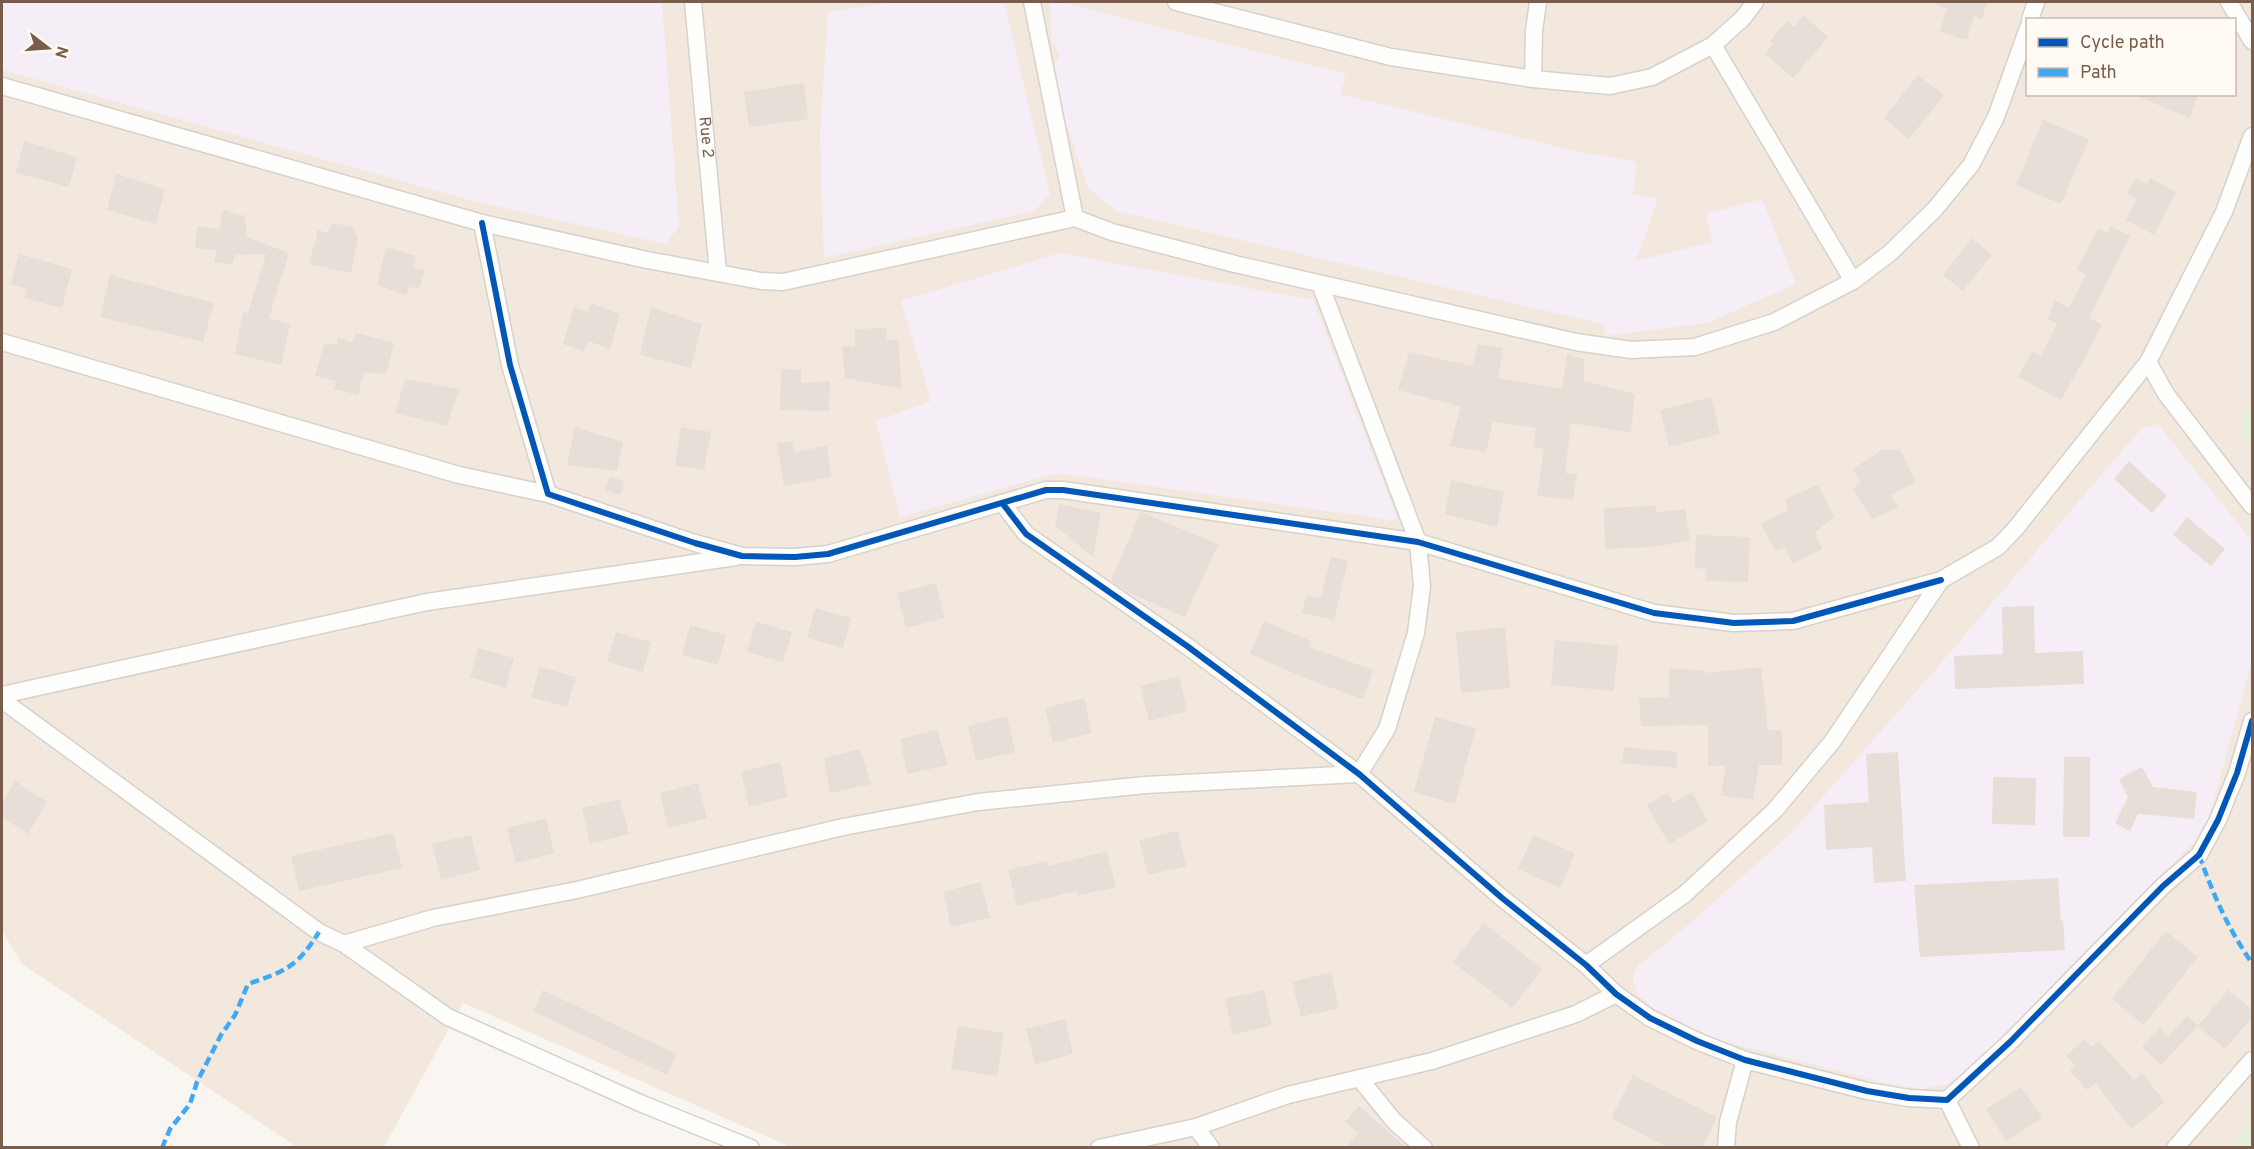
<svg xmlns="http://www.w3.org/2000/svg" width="2254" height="1149" viewBox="0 0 2254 1149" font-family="Overpass,sans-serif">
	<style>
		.residential { fill: #f2e8de; fill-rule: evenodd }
		.education { fill: #f6eef6 }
		.green { fill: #e7f0db }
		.building { fill: #e6ded7 }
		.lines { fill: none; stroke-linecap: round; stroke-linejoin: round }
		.minor-casing { stroke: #d7d1cb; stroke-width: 19 }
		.minor { stroke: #fefefd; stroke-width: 16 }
		.quiet { stroke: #3fa9f5; stroke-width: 4.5; stroke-dasharray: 9 4.5; stroke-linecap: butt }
		.cycleway-casing { stroke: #fffaf3; stroke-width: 10 }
		.cycleway { stroke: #0057b8; stroke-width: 6 }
		.labels { text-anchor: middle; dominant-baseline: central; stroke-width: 4.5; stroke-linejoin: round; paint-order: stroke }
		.street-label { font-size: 16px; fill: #7a5c4d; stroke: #fffaf3 }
	</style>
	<rect width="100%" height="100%" fill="#f9f5f0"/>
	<path class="residential" d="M2,2h2250v1145h-1461l-328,-144 -79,144h-87l-275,-183 -20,-33zM2028,20h206v74h-206z"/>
	<path class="education" d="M2,2h660l17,224 -13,18 -189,-42 -475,-132z
		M896,2h108l46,192 -16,17 -210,47 -4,-122 8,-124z
		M1050,2h10l286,72 -6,20 244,59 53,9 -4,32 25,5 -22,62 76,-19 -6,-28 56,-15 34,85 -89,39 -102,13 -2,-12 -487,-113 -28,-23 -38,-112 10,-22 -8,-11z
		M1060,253l253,47 85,221 -341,-48 -157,44 -24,-96 55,-20 -30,-100z
		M2158,424l94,117v121l-47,169 -172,178 -61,59 -25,16 -26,5 -31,-5 -171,-44 -63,-30 -18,-15 -5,-14 1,-8 5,-8 49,-40 101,-90 140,-158 197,-231 17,-18z"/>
	<path class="green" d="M2252,400v45l-11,-14z
		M2252,1113v34h-19z"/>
	<path class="building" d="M1937,2h50l-5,17 -8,-3 -7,24 -27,-8 7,-24 -10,-3z
		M1803,15l25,22 -35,41 -28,-24 8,-10 -3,-3 17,-20 7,6z
		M1918,75l26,20 -35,44 -25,-21z
		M804,83l4,36 -59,8 -5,-35z
		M2132,94h66l-8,24z
		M2043,120l46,19 -28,65 -45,-19z
		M24,141l53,16 -8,30 -53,-14z
		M116,174l49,15 -9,35 -49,-14z
		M2136,178l11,6 3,-6 26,14 -22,43 -28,-15 11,-21 -10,-5z
		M223,210l22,6 2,21 42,16 -20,65 21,6 -9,41 -46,-11 8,-42 5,1 18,-59 -31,1 -3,10 -18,-3 3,-12 -22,-2 2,-22 22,3z
		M332,223l20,4 6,10 -7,36 -42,-9 9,-34 10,3z
		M2110,226l20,10 -41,82 13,7 -20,40 -1,-1 -20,36 -43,-23 14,-26 9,5 16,-32 -10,-5 8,-18 14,7 17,-33 -9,-5 21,-42 9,5z
		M1972,238l20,17 -29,36 -20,-16z
		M386,247l30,9 -2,12 11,2 -6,18 -10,-1 -3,8 -29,-10z
		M19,254l53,15 -10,39 -38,-10 3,-9 -16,-5z
		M110,275l104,28 -11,39 -103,-25z
		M591,303l29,11 -10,35 -22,-8 -4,10 -21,-7 11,-37 13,5z
		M651,307l51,17 -11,44 -51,-13z
		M886,328l1,12 11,-1 4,50 -57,-11 -3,-32 13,1v-18z
		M356,333l38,10 -8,31 -22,-2 -6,23 -24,-6 2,-8 -21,-5 9,-33 13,2 1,-7 14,4z
		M1478,344l25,4 -5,30 64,11 5,-35 17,5v22l51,13 -4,39 -60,-10 -6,50 12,1 -4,26 -36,-4 7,-47 -11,-2 3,-19 -43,-6 -7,30 -36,-6 11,-39 -63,-17 11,-38 63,14z
		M781,369l20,1v13l29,-2 -1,30 -49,-1z
		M405,379l54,10 -12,37 -52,-13z
		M1711,397l9,37 -51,13 -9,-37z
		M575,427l48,15 -6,29 -50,-6z
		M681,427l30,5 -7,38 -29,-5z
		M792,441l2,11 33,-6 4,31 -47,9 -7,-43z
		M1883,449l17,1 16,32 -25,13 7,12 -26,12 -19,-30 8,-7 -8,-13z
		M2129,461l38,35 -15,17 -38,-34z
		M610,477l15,4 -5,14 -15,-5z
		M1451,480l53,12 -7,35 -52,-13z
		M1818,485l16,32 -19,15 7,17 -29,15 -8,-16 -10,3 -14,-27 27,-14 -3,-11z
		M1059,504l42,9 -8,44 -38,-31z
		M1656,506v7l29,-4 5,32 -39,6 -46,2 -1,-41z
		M1141,512l77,32 -33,73 -58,-25 -16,-12z
		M2187,517l38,32 -14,17 -38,-31z
		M1696,535l54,2 -2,45 -42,-1 1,-12 -12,-1z
		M1331,557l17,4 -14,59 -32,-7 4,-18 15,3z
		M936,583l9,35 -39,10 -9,-35z
		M2034,606l1,47 48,-2 1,33 -129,5 -1,-33 49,-2 -1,-47z
		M815,608l36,10 -8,30 -36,-10z
		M1264,621l47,20 -2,6 64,23 -10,29 -51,-18 -62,-27z
		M756,622l36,10 -9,30 -36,-10z
		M690,625l36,10 -8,30 -36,-10z
		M1505,627l5,61 -49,5 -5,-61z
		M616,632l35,10 -8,30 -36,-10z
		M1555,640l63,6 -4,45 -63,-6z
		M478,648l36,10 -8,30 -36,-11z
		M540,667l36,10 -9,30 -36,-10z
		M1761,667l7,63h14v35h-23l-6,35 -32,-5 5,-29h-18v-41l-67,1 -2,-28 30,-1v-28l35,1v3z
		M1179,676l8,35 -38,10 -9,-35z
		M1084,698l8,35 -39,10 -8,-35z
		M1007,716l8,36 -39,9 -8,-35z
		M1435,717l41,11 -21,76 -41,-12z
		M937,730l11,35 -41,9 -7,-35z
		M1624,747l54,5 -2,13 2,3 -56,-5z
		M860,749l11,35 -41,9 -6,-35z
		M1898,752l8,129 -32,2 -2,-36 -46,3 -2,-45 45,-3 -3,-48z
		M2064,757h26v80h-27z
		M780,762l8,35 -39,10 -8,-35z
		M2142,767l11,20 44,5 -3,27 -56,-5 -8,17 -15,-8 13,-26 -9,-18z
		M1993,777l43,1 -1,47 -43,-1z
		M15,781l32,21 -19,32 -26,-17v-13z
		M698,783l9,35 -39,10 -8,-35z
		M1668,792l5,11 19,-11 16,29 -39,23 -22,-39z
		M620,799l9,35 -39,10 -8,-36z
		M546,818l8,35 -38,10 -9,-35z
		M1178,831l8,35 -38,9 -9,-35z
		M393,833l9,35 -103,23 -8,-35z
		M471,835l9,35 -39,10 -9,-36z
		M1533,835l42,18 -15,35 -42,-19z
		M1107,851l9,36 -39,9 -1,-5 -59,15 -9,-36 39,-9 1,5z
		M2058,878l3,43 2,-1 2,30 -145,7 -6,-72z
		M981,882l9,36 -39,9 -8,-35z
		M1484,923l58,46 -30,39 -59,-46z
		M2166,931l32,26 -54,68 -32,-26z
		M1331,972l8,36 -38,9 -9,-35z
		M543,990l133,64 -9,21 -134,-64z
		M1264,990l8,35 -39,10 -8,-36z
		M2228,990l25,20v6l-28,33 -27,-23z
		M2187,1016l11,10 -37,39 -19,-18 18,-18 8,8z
		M1065,1019l8,35 -38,10 -9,-35z
		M958,1026l46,7 -7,43 -46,-7z
		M2085,1039l7,8 7,-6 35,39 8,-7 23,29 -34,27 -36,-46 -8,7 -17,-19 5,-5 -9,-10z
		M1633,1075l84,42 -15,31h-33l-58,-30z
		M2021,1087l21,31 -36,23 -20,-32z
		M1359,1106l48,42h-61l12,-15 -13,-11z"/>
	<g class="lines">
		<g class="minor-casing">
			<g id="minor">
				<path id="s1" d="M693,2l25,271"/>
				<path d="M1032,2l43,216 37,14 123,32 341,78 55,8 64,-3 79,-25 79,-41 37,-28 45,-44 36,-44 25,-48 32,-89"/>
				<path d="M1176,2l215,55 142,22 77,7 42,-9 61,-32 30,-27 12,-16"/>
				<path d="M2229,2l23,39"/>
				<path d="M2030,20l6,-18"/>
				<path d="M1713,45l140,236"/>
				<path d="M1533,79l1,-48 4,-29"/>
				<path d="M2,86l480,137 165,37 114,21 22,1 292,-64"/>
				<path d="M482,223l28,142 38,129 147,49 47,13 53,1 33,-3 218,-64h17l355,52 236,71 80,10 59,-2 148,-41"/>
				<path d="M2,342l457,133 89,19"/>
				<path d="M2148,362l18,32 86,112"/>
				<path d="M1003,504l23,30 161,112 172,128 143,124 84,67 30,29 34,24 47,23 48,19 122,31 42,7 38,2 63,-58 153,-156 36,-31 19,-35 19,-47 15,-52"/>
				<path d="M2,695l425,-93 309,-45"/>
				<path d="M2,700l317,232 25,12 104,73 192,86 111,45"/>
				<path d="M344,944l89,-26 144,-28 266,-63 135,-25 167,-17 214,-11 28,-45 29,-96 6,-47 -4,-44 -98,-258"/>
				<path d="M1586,965l99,-71 90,-84 57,-68 109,-162 57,-33 18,-19 132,-166 76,-150 28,-76"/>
				<path d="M1359,1078l35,43 30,27"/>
				<path d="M1947,1100l24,48"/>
				<path d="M1196,1127l15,21"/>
				<path d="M1099,1148l97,-21 92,-32 144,-34 144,-47 40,-20"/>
				<path d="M1726,1148l2,-26 17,-62"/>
				<path d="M2175,1148l77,-88"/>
			</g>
		</g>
		<use href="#minor" class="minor"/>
		<path class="quiet" d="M2199,855c15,41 28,72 53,108
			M162,1148l8,-19 20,-25 7,-22 24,-47 14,-20 13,-31c38,-13 49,-17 71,-52"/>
		<g class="cycleway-casing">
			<path id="cycleway" d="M482,223l28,142 38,129 147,49 47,13 53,1 33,-3 218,-64h17l355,52 236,71 80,10 59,-2 148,-41
				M1003,504l23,30 161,112 172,128 143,124 84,67 30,29 34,24 47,23 48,19 122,31 42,7 38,2 63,-58 153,-156 36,-31 19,-35 19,-47 15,-52"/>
		</g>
		<use href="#cycleway" class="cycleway"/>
	</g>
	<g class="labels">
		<g class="street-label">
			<text stroke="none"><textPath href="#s1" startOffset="136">Rue 2</textPath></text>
		</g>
	</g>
	<rect width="2254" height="1149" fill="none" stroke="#7a5c4d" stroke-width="6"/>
	<rect x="2026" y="18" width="210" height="78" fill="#fffaf3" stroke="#cabbb1" stroke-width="1.5"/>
	<rect x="2038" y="38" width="30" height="9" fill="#0057b8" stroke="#cabbb1" stroke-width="1.5"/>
	<text x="2080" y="48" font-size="18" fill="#7a5c4d">Cycle path</text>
	<rect x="2038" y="68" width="30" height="9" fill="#3fa9f5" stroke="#cabbb1" stroke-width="1.5"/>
	<text x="2080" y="78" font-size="18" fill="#7a5c4d">Path</text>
	<g transform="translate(48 48) rotate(107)" stroke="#fffaf3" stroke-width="4.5" paint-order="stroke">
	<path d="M0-4.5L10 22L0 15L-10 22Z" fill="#7a5c4d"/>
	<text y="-9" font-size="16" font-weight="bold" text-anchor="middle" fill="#7a5c4d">N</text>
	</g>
</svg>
